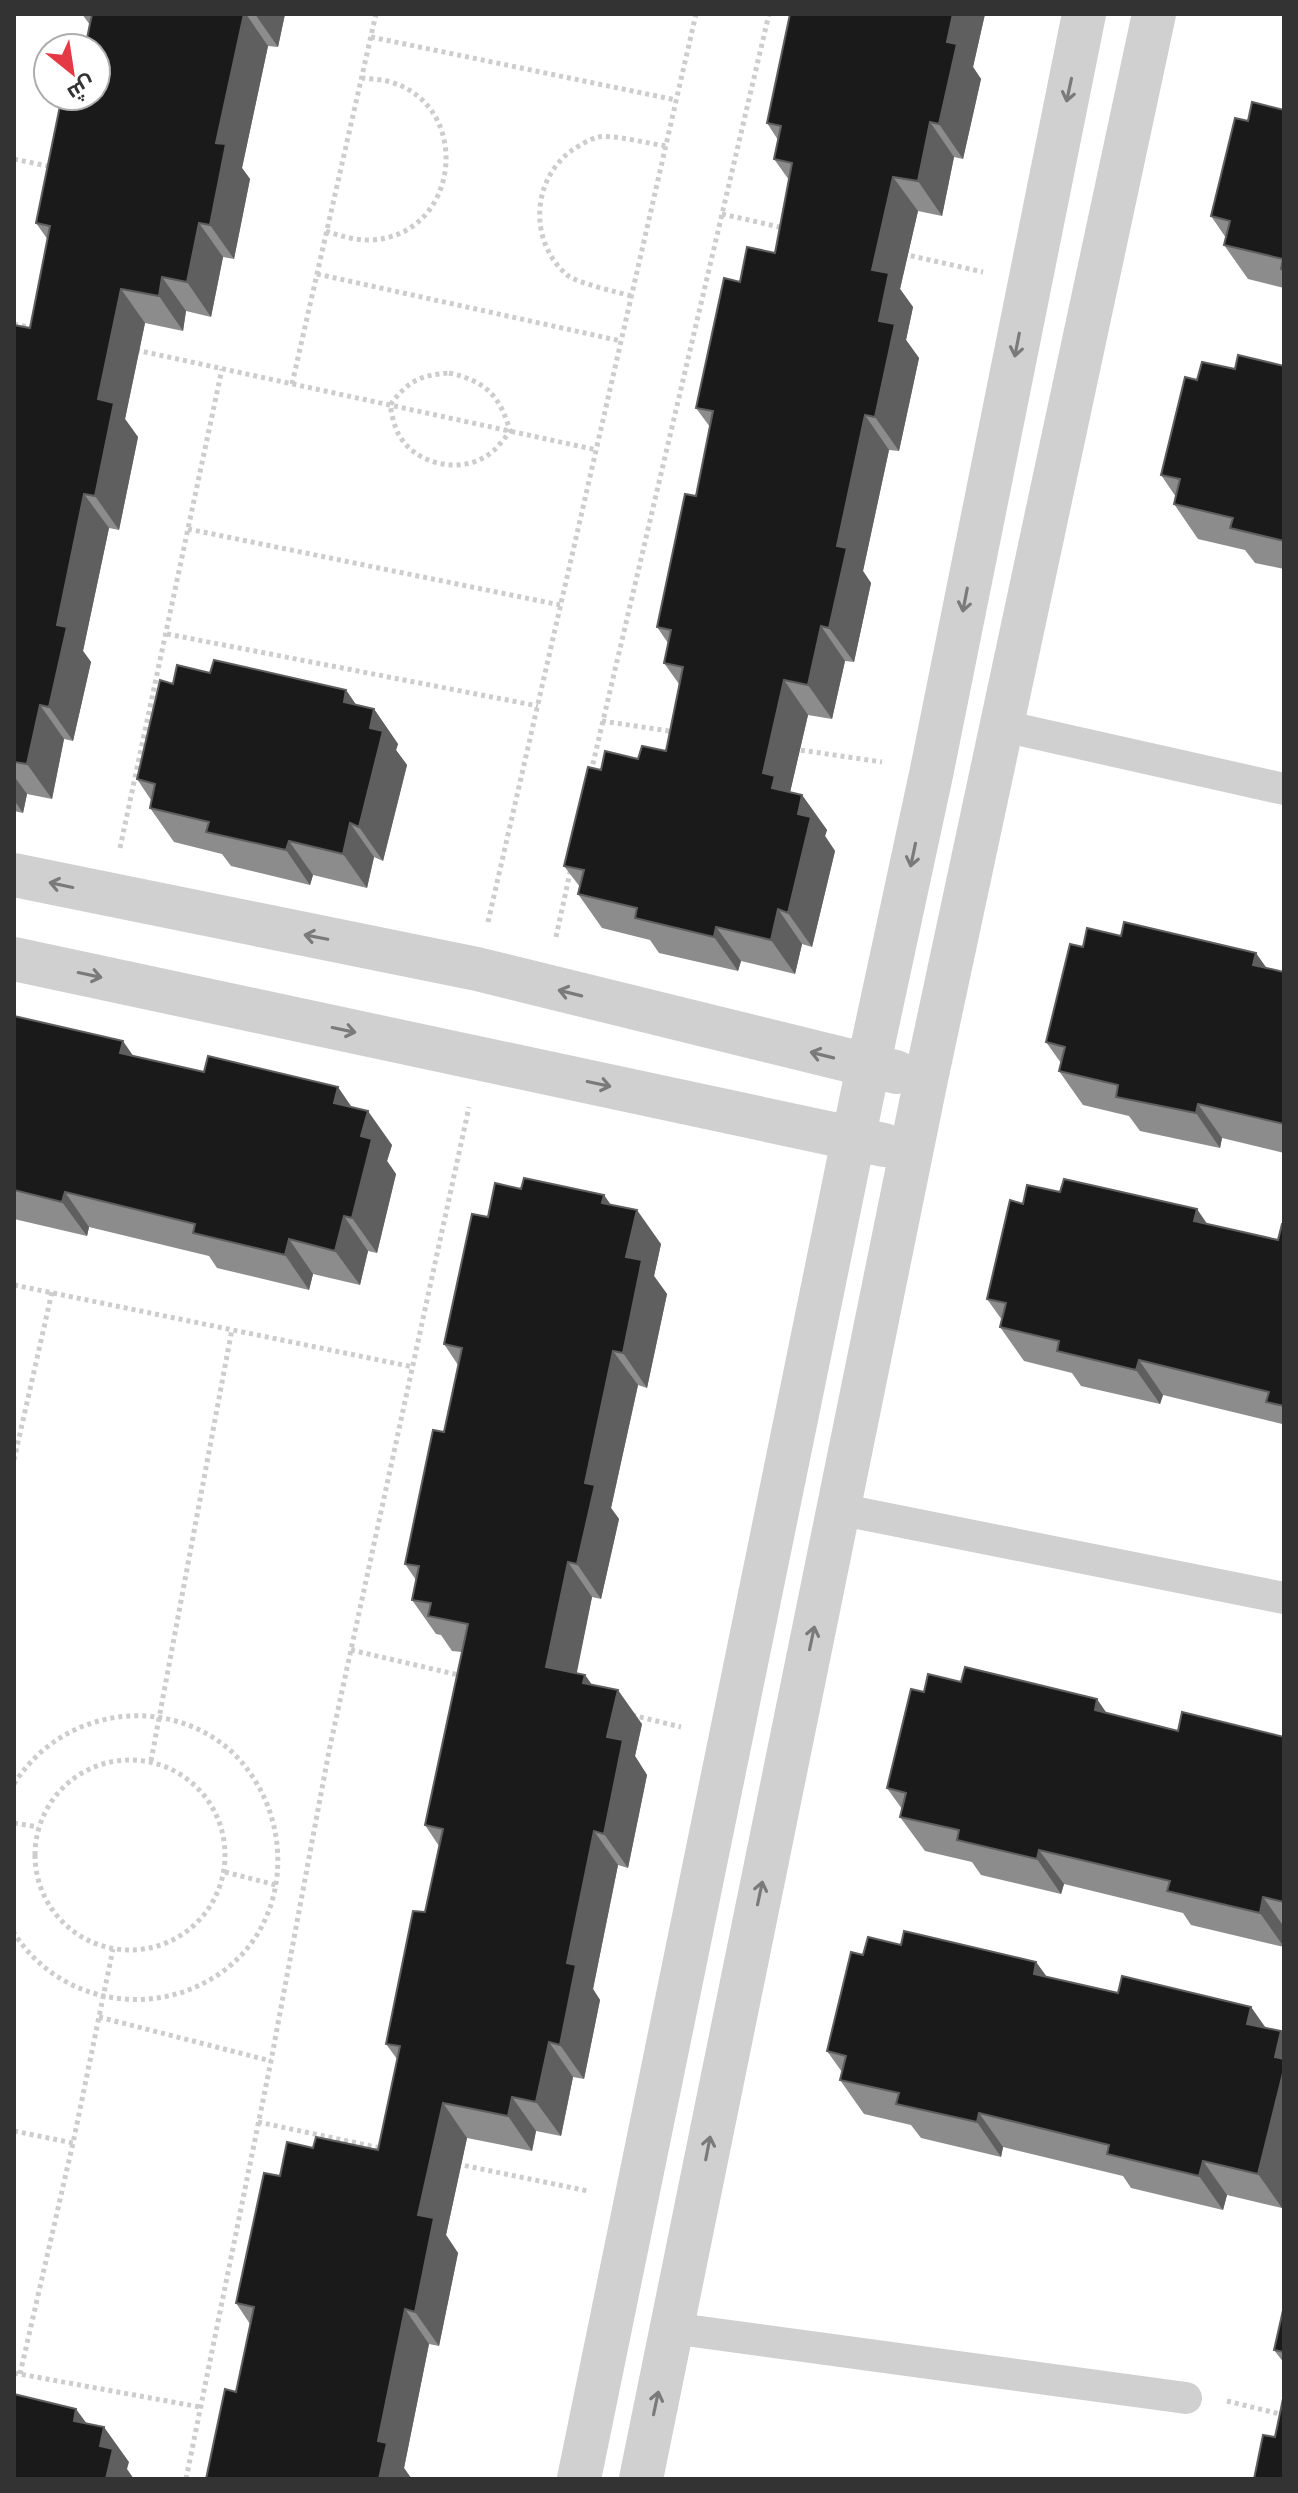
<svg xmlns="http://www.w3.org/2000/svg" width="1298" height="2493" viewBox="0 0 1298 2493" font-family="Cabin,Cairo,sans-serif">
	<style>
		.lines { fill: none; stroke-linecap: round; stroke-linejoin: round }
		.path { stroke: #cdcdcd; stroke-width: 5; stroke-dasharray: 4 4; stroke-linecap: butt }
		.lane { stroke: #d0d0d0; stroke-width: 32 }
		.street { stroke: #d0d0d0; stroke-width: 44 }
		.wall { fill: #8c8c8c }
		.shaded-wall { fill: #5f5f5f }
		.building { fill: #1a1a1a; stroke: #5f5f5f; stroke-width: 2 }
		.oneway { stroke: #7a7a7a }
	</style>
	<rect width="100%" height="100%" fill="#fff"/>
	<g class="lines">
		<path class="path" d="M371,37l305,63
			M14,159l38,8
			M722,214l62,14
			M326,231c14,5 28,9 43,9 92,-2 106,-137 18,-159 -8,-2 -17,-2 -25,-3
			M903,254l80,18
			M317,274l304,67
			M631,296c-14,-4 -54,-13 -64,-21 -38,-33 -36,-94 4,-124 8,-5 18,-12 27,-14 14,-3 52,7 68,9
			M14,324l23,5
			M136,350l461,100
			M449,373c37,8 51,23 61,58 -6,8 -13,18 -22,24 -28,19 -72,10 -89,-20 -5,-9 -7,-20 -9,-30 18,-24 30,-30 59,-32z
			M292,384l84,-370
			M188,529l372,76
			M167,634l371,72
			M602,721l74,11
			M793,749l89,13
			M591,772l178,-758
			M120,848l102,-479
			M488,922l208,-908
			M556,937l15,-69
			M14,1285l399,82
			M14,1460l38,-168
			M351,1650l112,26
			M632,1715l49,12
			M35 1855a95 95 0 1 1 190 0a95 95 0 1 1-190 0Z
			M151,1761l81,-432
			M14,1784c29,-46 79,-71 133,-68 41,3 80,23 103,57 43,60 37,149 -24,196 -68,52 -166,36 -212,-36
			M14,1823l24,4
			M225,1872l51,13
			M99,2017l172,44
			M258,2122l127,27
			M14,2131l59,12
			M457,2164l131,27
			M14,2373l186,34
			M20,2374l53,-231 40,-194
			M1227,2401l57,14
			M186,2479l85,-418 58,-310 140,-644"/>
		<path class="lane" d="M1003,726l281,63
			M838,1509l446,89
			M671,2328l515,70"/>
		<path class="street" d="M14,875l463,94 419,103
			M14,959l870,186
			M579,2479l289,-1412 64,-297 152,-756
			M641,2479l285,-1400 228,-1065"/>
	</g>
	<path class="wall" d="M82,14h203l-7,33 -10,-1 -19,89 -7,33 8,11 -16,80 -11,-2 -12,60 -25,-6 -3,20 -38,-8 -20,96 13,18 -19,93 -10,-2 -26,123 8,11 -18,79 -9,-2 -12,60 -25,-5 -4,19 -9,-2v-486l16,3 18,-88 -12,-17 60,-127 -6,-71z
		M790,14h195l-12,53 8,12 -18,80 -9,-2 -12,59 -24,-5 -18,78 13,18 -7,33 13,18 -20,93 -10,-1 -26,121 8,12 -17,79 -9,-1 -13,58 -24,-4 -18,77 12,3 25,35 -2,6 10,15 -23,96 -10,-3 -7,30 -54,-13 -3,10 -79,-18 -9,-13 -48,-12 -24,-34 2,-7 -16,-21 37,-96 65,-19 13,-67 -15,-21 4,-20 -11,-16 39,-131 14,-69 -14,-19 44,-126 35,-29 14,-73 -15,-21 4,-19 -11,-17z
		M1284,110v178l-36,-9 -24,-34 2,-7 -15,-22 37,-95z
		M1284,366v203l-29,-6 -10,-13 -47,-11 -24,-35 2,-7 -15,-22 36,-95 38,-11z
		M173,684l173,6 10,15 18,4 24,35 -2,6 11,15 -24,96 -9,-4 -7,31 -54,-13 -3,10 -79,-19 -9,-12 -48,-12 -24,-34 1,-8 -14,-21z
		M1121,936l163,36v181l-62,-15 -2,10 -80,-17 -11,-15 -46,-11 -24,-34 2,-8 -15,-21 37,-95z
		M14,1016l119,40 219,51 40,38 -5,16 9,13 -19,79 -9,-2 -8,34 -47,-11 -4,16 -92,-22 -8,-12 -120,-29 -2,9 -73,-17z
		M521,1189l90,16 50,39 -7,32 13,18 -20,94 -9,-3 -27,123 8,11 -18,80 -9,-2 -16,76 9,2 7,10 50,39 -7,32 12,19 -19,93 -10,-3 -25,124 7,11 -16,79 -11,-2 -12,59 -25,-5 -4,20 -65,-13 -21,97 12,18 -19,93 -10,-2 -25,124 7,10 -175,-86 14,-68 -14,-21 44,-127 33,-28 65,2 19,-91 -11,-15 39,-132 14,-66 -14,-21 37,-173 -10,-1 -11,-16 -5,-1 -24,-34 4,-20 -11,-16 39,-132 14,-67 -14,-21 44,-127z
		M1023,1204l184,20 71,16 6,-16v203l-2,-3 -119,-29 -3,9 -79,-18 -9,-13 -48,-12 -24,-34 2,-7 -15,-21z
		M924,1692l183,21 71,18 106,6v210l-93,-22 -8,-12 -119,-29 -3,10 -80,-19 -9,-13 -47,-11 -25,-34 2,-8 -15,-21z
		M901,1945l135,17 11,15 71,16 133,14 15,21 15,3 3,4v166l-2,7 -55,-13 -4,15 -92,-22 -8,-12 -120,-29 -2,10 -80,-19 -10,-13 -47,-11 -24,-34 2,-8 -15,-21 36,-96z
		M1284,2306v57l-10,-13z"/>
	<path class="shaded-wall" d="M244,14h2l22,32 -26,122 8,11 -16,80 -24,-34 6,-82z
		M255,14h30l-7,33z
		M953,14h32l-12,53 8,12 -18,80 -24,-35 8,-82z
		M930,122l24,35 -12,59 -24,-35z
		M893,177l25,34 -18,78 13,18 -7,33 13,18 -20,93 -24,-34 4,-96 -7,-51z
		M199,223l24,34 -12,60 -24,-35z
		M162,277l24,34 -3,20 -24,-35z
		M121,289l24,34 -20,96 13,18 -19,93 -24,-34 3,-97z
		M865,415l24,35 -26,121 8,12 -17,79 -25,-34 8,-82z
		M84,494l25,34 -26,123 8,11 -18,79 -24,-34 8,-82z
		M821,626l24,35 -13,58 -24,-34z
		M784,680l24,35 -19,82 7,26 -33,-50z
		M346,690l24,35 -26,-23z
		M40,705l24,34 -12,60 -25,-35z
		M374,709l24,35 -2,6 11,15 -24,96 -24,-34 11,-99z
		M14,776l13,18 -4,19 -9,-13z
		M802,795l25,35 -2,6 10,15 -23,96 -24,-34 10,-99z
		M350,823l24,34 -7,31 -24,-34z
		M289,841l24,34 -3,10 -24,-35z
		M778,909l24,35 -7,30 -24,-34z
		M716,927l25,34 -3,10 -24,-34z
		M1256,953l24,34 -27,-22z
		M123,1041l24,35 -27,-23z
		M338,1087l24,35 -28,-19z
		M1198,1104l24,34 -2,10 -24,-35z
		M368,1111l24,34 -5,16 9,13 -19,79 -25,-35 9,-82z
		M65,1192l24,35 -2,9 -25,-34z
		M604,1195l24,34 -26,-26z
		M1197,1209l24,35 -27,-23z
		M637,1210l24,34 -7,32 13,18 -20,94 -24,-35 3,-96z
		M344,1216l24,35 -8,34 -25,-34z
		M289,1239l24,35 -4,16 -24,-35z
		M613,1351l25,34 -27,123 8,11 -18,80 -24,-35 8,-81z
		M1139,1360l24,35 -3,9 -24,-34z
		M568,1562l24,35 -21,105 -25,-35z
		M585,1675l24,34 -26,-26z
		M618,1690l24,34 -7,32 12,19 -19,93 -24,-34 3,-97z
		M1097,1699l24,35 -26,-24z
		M594,1831l24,34 -25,124 7,11 -16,79 -24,-34 7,-82z
		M1039,1850l25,34 -3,10 -24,-35z
		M1263,1897l21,30v20l-24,-34z
		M1036,1962l25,35 -27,-23z
		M1251,2007l24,35 -28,-18z
		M1281,2031l3,4v166l-2,7 -24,-34 17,-117z
		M549,2042l24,35 -12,59 -25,-34z
		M512,2097l24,34 -4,20 -24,-35z
		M443,2103l24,35 -21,97 12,18 -19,93 -24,-34 3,-97z
		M979,2113l24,34 -2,10 -24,-35z
		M1203,2161l24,34 -4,15 -24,-34z
		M405,2309l24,35 -25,124 7,10v1h-32l-1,-38z
		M76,2409l25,34 -27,-22z
		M104,2427l25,35 -2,7 7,10h-28l-6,-33z"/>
	<path class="building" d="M92,14h152l-28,129 10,1 -16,81 -11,-2 -12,59 -25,-5 -3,19 -38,-7 -23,110 16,4 -19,93 -11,-2 -27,131 10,2 -18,80 -9,-2 -13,59 -13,-2v-437l16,3 20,-102 -14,-3 26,-127h34v-48h-11z
		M790,14h163l-6,28 10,2 -18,80 -9,-2 -12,59 -25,-4 -21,93 17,3 -10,48 16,3 -20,93 -10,-2 -28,131 10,2 -18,80 -8,-2 -13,59 -24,-5 -21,93 12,3 -3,12 30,7 -4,19 13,3 -23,96 -10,-4 -7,31 -55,-13 -2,10 -79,-19 2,-10 -59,-14 6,-24 -20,-4 24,-99 13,3 4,-19 33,8 4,-13 24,5 17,-84 -19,-4 7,-33 -14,-3 28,-133 11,2 17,-85 -17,-3 28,-130 16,4 7,-35 28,6 17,-90 -18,-4 7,-33 -14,-3z
		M1252,102l32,8v160l-3,-1 2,-10 -59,-14 6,-24 -19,-5 24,-98 13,3z
		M1238,355l46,11v175l-54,-13 3,-10 -59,-14 6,-25 -19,-4 24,-98 12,3 5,-18 33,7z
		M214,660l132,30 -2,12 30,7 -4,19 13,3 -24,96 -9,-4 -7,31 -54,-13 -3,9 -80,-18 3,-10 -59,-14 5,-24 -18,-5 23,-99 13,4 4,-19 33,8z
		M1124,922l132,31 -3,12 31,7v152l-86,-20 -2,9 -80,-16 2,-12 -59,-14 6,-24 -19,-5 24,-98 13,3 4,-19 34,8z
		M14,1016l109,25 -3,12 84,19 4,-16 130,31 -4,16 34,8 -7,25 11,3 -20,79 -8,-2 -9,35 -46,-12 -4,16 -92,-22 2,-9 -130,-32 -3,10 -48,-12z
		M524,1178l80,17 -2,8 35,7 -11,47 16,3 -19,93 -10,-2 -28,132 10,2 -18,79 -9,-2 -22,105 39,8 -2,8 35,7 -11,47 16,3 -19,94 -10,-3 -27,132 9,2 -16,80 -11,-3 -13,60 -24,-5 -4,19 -65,-13 -25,112 16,3 -19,94 -10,-3 -27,132 9,2 -8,36h-173l19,-90 11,3 18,-85 -18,-4 28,-130 16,3 7,-34 26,6 3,-11 62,13 22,-104 -14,-2 27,-133 12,1 18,-83 -18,-4 43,-201 -40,-8 3,-13 -19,-3 7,-34 -14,-2 28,-134 11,2 18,-84 -18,-4 28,-130 16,3 7,-34 26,6z
		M1064,1179l133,30 -3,12 84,19 4,-16h2v182l-18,-4 3,-10 -130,-32 -3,10 -79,-19 2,-10 -59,-14 6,-24 -19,-4 23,-99 13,4 4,-19 33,7z
		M965,1667l132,32 -2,11 83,21 4,-19 102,25v165l-21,-5 -3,16 -93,-22 3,-10 -131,-31 -2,9 -80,-19 2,-10 -59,-13 6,-24 -19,-5 24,-99 13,3 4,-18 33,8z
		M904,1931l132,31 -2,12 84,19 4,-17 129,31 -4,17 34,7 -6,26 9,2v10l-26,105 -55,-13 -4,15 -92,-22 2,-9 -130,-32 -2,9 -81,-18 3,-11 -59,-13 6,-24 -19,-5 24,-99 12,3 5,-18 33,8z
		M1284,2306v46l-10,-2z
		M14,2394l62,15 -2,12 30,6 -4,19 13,3 -7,30h-92z
		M1284,2394v85h-30l9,-44 12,2z"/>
	<defs><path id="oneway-shaft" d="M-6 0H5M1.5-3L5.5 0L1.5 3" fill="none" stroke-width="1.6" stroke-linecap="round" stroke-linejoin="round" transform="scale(2)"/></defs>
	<g class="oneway">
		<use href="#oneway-shaft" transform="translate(1069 90) rotate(102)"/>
		<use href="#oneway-shaft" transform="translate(1017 345) rotate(101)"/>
		<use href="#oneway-shaft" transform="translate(965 600) rotate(101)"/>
		<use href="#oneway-shaft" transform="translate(913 855) rotate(102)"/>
		<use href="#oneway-shaft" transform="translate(61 885) rotate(-168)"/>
		<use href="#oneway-shaft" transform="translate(316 937) rotate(-169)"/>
		<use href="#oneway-shaft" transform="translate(90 975) rotate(12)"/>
		<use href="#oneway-shaft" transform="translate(570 993) rotate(-166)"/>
		<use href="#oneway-shaft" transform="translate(344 1030) rotate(12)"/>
		<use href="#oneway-shaft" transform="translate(822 1055) rotate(-166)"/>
		<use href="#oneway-shaft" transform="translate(599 1084) rotate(12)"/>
		<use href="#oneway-shaft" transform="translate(812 1638) rotate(-78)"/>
		<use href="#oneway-shaft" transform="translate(760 1893) rotate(-78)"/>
		<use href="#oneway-shaft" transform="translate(708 2148) rotate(-79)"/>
		<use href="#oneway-shaft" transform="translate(656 2403) rotate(-78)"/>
	</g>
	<rect width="1298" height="2493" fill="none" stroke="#333333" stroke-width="32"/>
	<g transform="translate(72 72) rotate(150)"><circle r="38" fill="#ffffff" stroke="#adadad" stroke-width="2"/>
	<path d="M0-6L14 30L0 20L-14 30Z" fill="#e63946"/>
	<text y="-12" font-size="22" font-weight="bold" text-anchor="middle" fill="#333333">ش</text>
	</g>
</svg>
